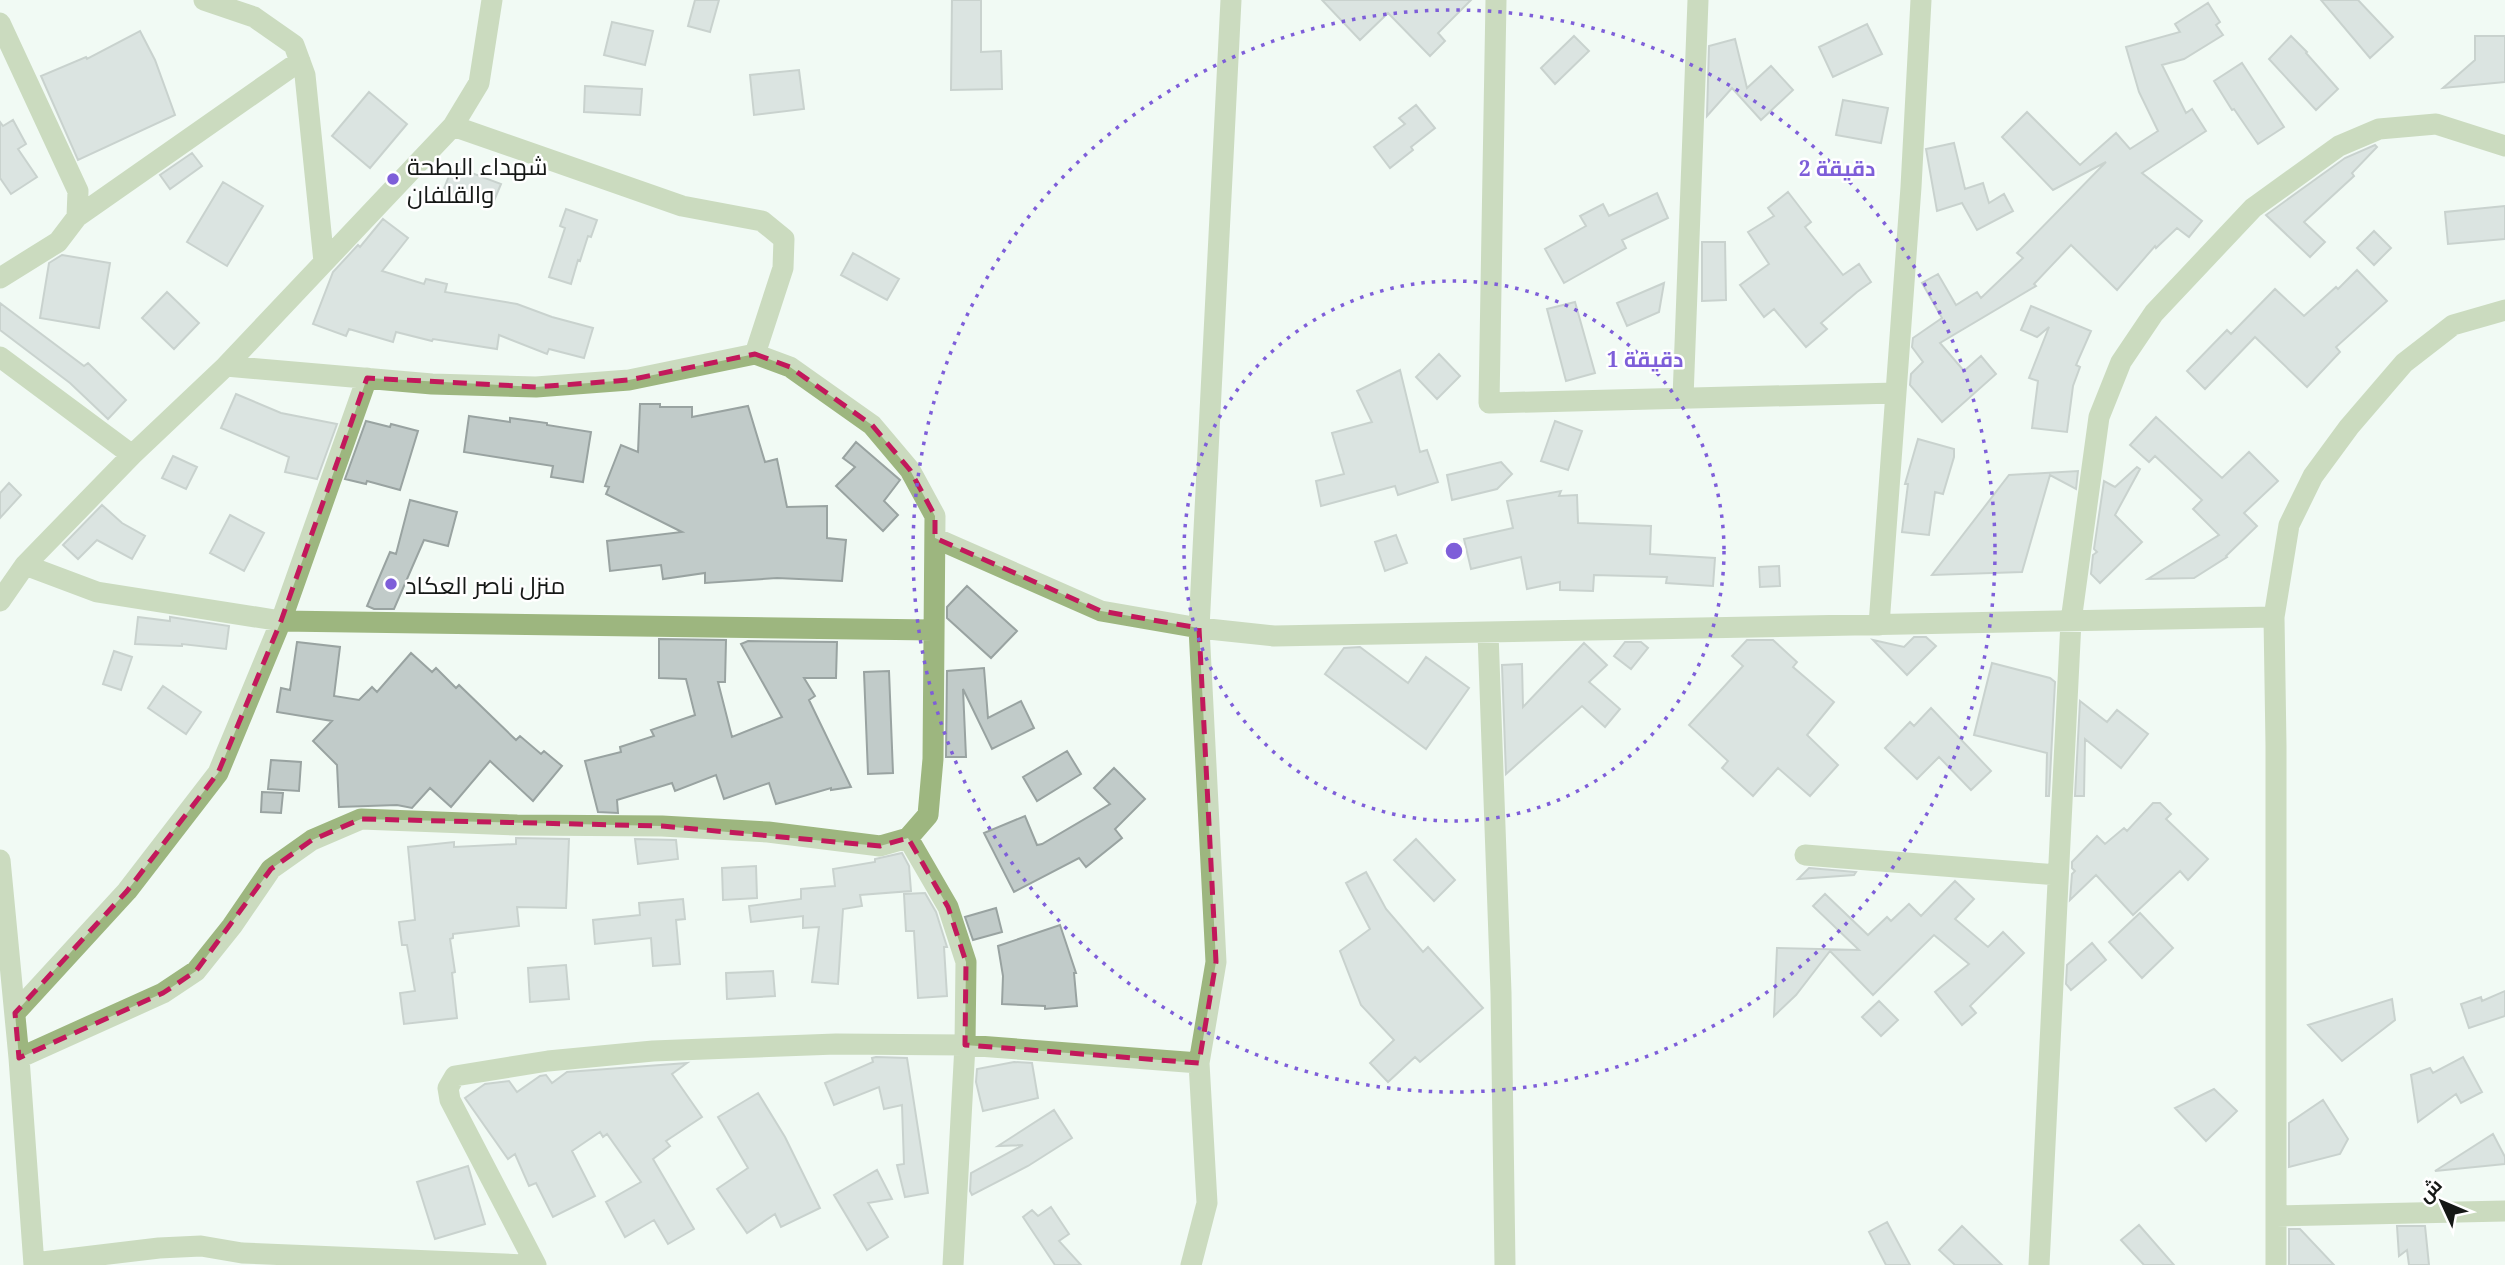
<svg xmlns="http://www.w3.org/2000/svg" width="2505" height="1265" viewBox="0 0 2505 1265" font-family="'Noto Serif',Cairo,serif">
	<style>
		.building { fill: #c1cbc9; stroke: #99a3a1; stroke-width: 2 }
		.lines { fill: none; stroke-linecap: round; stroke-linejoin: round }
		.minor { stroke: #9db67f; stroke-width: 21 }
		.marked { fill: none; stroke: #c2185b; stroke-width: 5; stroke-dasharray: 14 9; stroke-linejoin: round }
		.ring { fill: none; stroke: #7e5ed9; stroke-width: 3.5; stroke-dasharray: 3.5 7 }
		.poi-dot { fill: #7e5ed9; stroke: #fff; stroke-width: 2.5 }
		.labels { text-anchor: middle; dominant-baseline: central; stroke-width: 5; stroke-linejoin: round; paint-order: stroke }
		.poi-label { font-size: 24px; fill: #151816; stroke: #fff; text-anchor: start }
		.centre { fill: #7e5ed9; stroke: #fff; stroke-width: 3.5 }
		.ring-label { font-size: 21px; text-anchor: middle; font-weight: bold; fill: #7e5ed9; stroke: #fff; stroke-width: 5; stroke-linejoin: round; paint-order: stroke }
	</style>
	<rect width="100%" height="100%" fill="#f1faf4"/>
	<path class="building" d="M695,0h24l-9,32 -22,-6z
		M952,0h29v52l20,-1 1,38 -51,1z
		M1322,0h149l-33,33 7,8 -15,15 -42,-43 -28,27z
		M2321,0h37l35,37 -23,21z
		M2208,3l12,19 -4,3 7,10 -39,24 -22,6 24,48 6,-4 14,22 -64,42 60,48 -13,16 -12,-9 -21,20 -1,-2 -38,44 -46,-45 -37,39 2,2 -96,57 24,28 17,-15 15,18 -54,48 -32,-37 1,-11 12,-12 -11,-15 1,-9 29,-20 -20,-35 16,-9 18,31 21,-13 4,6 42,-40 -6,-5 89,-91 -53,28 -51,-53 25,-25 53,53 36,-32 14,16 28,-18 -19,-39 -13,-45 54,-15 -5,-8z
		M612,22l41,9 -8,34 -41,-10z
		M1867,24l15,30 -49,23 -14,-30z
		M140,31l15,29 20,55 -97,45 -37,-84 45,-19 1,2z
		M1574,36l15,15 -34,33 -14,-16z
		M2291,36l16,16 -1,1 32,36 -22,21 -47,-51z
		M2475,36h30v46l-62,6 32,-28z
		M1735,39l12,49 24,-22 22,24 -32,30 -29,-32 -25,28 2,-70z
		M2242,63l42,64 -26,17 -24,-35 -2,1 -18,-29z
		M799,70l5,39 -50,6 -4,-40z
		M585,86l57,3 -2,26 -56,-3z
		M369,92l38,32 -37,44 -38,-32z
		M1843,100l45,8 -7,35 -45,-8z
		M1416,105l19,23 -24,19 2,3 -23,18 -16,-21 31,-23 -6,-6z
		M13,120l13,24 -8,5 19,28 -26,17 -11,-16v-56l3,4z
		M1954,143l11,46 18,-6 6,20 15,-9 9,17 -36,19 -15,-27 -25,8 -11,-62z
		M2375,145l2,2 -25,26 2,3 -50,46 21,20 -15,15 -44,-42 79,-57z
		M192,153l10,13 -32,23 -10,-14z
		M453,166l48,18 -10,24 -48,-17z
		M223,182l40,24 -36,60 -40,-24z
		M1788,192l23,30 -6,5 38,48 16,-11 12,18 -14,10 -36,31 6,6 -21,18 -32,-38 -10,8 -24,-32 29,-21 -21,-32 26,-16 -6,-8z
		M1657,193l11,25 -46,22 4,8 -62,35 -19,-34 41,-23 -6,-10 23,-12 6,12z
		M2505,206v33l-57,5 -3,-32z
		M566,209l31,11 -6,17 -3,-1 -8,25 -2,-1 -7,24 -22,-7 16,-49 -5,-2z
		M383,219l25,19 -26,33 42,13 2,-5 21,5 -2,8 72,12 35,13 41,11 -9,30 -35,-9 -2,5 -48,-19 -2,14 -64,-10 -1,2 -36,-9 -3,10 -44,-13 -3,7 -33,-12 20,-52 25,-27 2,2z
		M2374,231l17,17 -17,17 -17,-17z
		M1702,242h23l1,58 -24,1z
		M853,253l46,26 -12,21 -46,-25z
		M62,255l48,8 -11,65 -59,-10 9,-55z
		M2357,270l30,31 -51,46 4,5 -33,35 -52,-50 -50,52 -18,-18 40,-41 4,4 44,-45 29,27 32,-29 2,2z
		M1664,283l-5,29 -32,14 -10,-23z
		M167,292l32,31 -25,26 -32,-31z
		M1575,302l20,71 -29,8 -19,-72z
		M0,303l84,63 4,-3 38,37 -18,19 -38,-36 -70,-53z
		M2031,306l60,25 -15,34 4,2 -7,19 -6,46 -35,-4 6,-47 -9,-3 20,-51 -12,10 -16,-7z
		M1439,354l21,22 -23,23 -21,-22z
		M1400,370l20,82 7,-2 11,32 -40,13 -3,-9 -74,20 -5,-25 28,-7 -12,-41 40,-11 -15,-31z
		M236,394l45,19 56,11 -20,55 -32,-7 4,-15 -68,-29z
		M640,404h20v3h32v10l56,-11 17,56 12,-3 10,48 40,-1v32l19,2 -4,41 -65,-3 -72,5v-10l-42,6 -2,-14 -51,6 -3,-30 75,-9 -76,-38 3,-7 -4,-1 16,-41 17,7z
		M469,416l41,6v-4l37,5v2l44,7 -8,50 -32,-5 2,-11 -89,-14z
		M2156,417l66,61 27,-26 29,29 -34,32 13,13 -31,30 1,1 -33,21 -46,1 71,-44 -26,-26 9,-9 -47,-44 -6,6 -19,-17z
		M366,421l24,6 1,-3 27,7 -18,59 -33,-9 -1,3 -21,-5z
		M1555,421l27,10 -14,39 -27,-9z
		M1918,439l36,10v8l-11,37 -8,-2 -6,43 -27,-3 6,-48h-3z
		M856,442l44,38 -16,21 14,14 -15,16 -47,-45 19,-19 -12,-9z
		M173,456l24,11 -11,22 -24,-11z
		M1501,462l11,12 -15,15 -45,11 -5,-25z
		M2137,467l3,2 -25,46 27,27 -42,41 -9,-9 2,-19 4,-3 -3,-3 10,-68 11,6z
		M2078,471l-2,18 -26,-14 -28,97 -90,3 77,-100z
		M9,483l12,12 -21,23v-25z
		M1561,491l-2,5 18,-1 1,28 73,3 -1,28 65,4 -2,28 -47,-3 1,-6 -73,-2 -1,16 -33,-1v-8l-33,7 -6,-32 -50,12 -7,-30 49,-11 -6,-27z
		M410,500l47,12 -9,34 -24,-6 -30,69h-20l-7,-3 23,-54 6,2z
		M102,505l20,18 23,13 -13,23 -35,-19 -19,19 -15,-14z
		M230,515l34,18 -20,38 -34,-18z
		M1396,535l11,28 -22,8 -10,-29z
		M1779,566l1,20 -20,1 -1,-20z
		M967,586l50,45 -26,27 -44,-40v-11z
		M138,617l32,4v-4l59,9 -3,23 -44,-5v2l-47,-2z
		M1914,637h12l10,9 -29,29 -34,-35 31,7z
		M659,639l67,1 -1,42h-7l14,55 50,-20 -41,-73 7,-3 89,1 -1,36h-32l11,18 -6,4 42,87 -20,3v-2l-55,16 -7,-21 -45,16 -8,-24 -41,16 -3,-8 -55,17 1,13 -20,-1 -13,-51 36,-9 -1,-5 34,-11 -3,-6 44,-15 -9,-36 -27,-1z
		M1747,640h26l24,22 -4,5 41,35 -27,33 31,30 -28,31 -32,-28 -25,28 -31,-28 6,-7 -39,-36 54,-59 -11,-10z
		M297,642l43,5 -6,49 25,4 13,-13 5,5 34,-39 21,19 4,-4 20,20 3,-3 57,55 4,-4 21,18 3,-3 18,15 -29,35 -43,-40 -39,46 -21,-19 -18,20 -15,-3 -58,2 -2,-42 -24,-24 19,-20 -55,-9 4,-24 9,2z
		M1625,642h16l7,6 -17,21 -17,-13z
		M1584,643l23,22 -18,17 31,27 -15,18 -23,-21 -76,68 -4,-109 20,-1 1,43z
		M1360,647l48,36 18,-26 43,31 -43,61 -101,-75 19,-26z
		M114,651l18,6 -11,33 -18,-6z
		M1992,663l58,15 5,4 -6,114h-3l1,-43 -73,-18z
		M984,668l4,50 33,-17 13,27 -42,21 -29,-60 3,68h-20l1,-86z
		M889,671l4,102 -25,1 -4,-102z
		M163,686l38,26 -15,22 -38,-26z
		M2080,701l27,21 10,-12 31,24 -27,34 -36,-29 -1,57h-9z
		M1931,708l60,63 -20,19 -32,-33 -22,22 -32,-31 25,-26 4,4z
		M1067,751l14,23 -44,27 -14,-24z
		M271,760l30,2 -2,29 -31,-2z
		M1114,768l31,31 -30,30 7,9 -36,29 -7,-9 -65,34 -30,-59 41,-17 12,29 5,-1 68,-40 -16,-16z
		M262,792l21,1 -2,20 -20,-1z
		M2153,803h7l11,11 -5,5 42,40 -20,21 -8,-9 -47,44 -37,-40 -26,25 2,-26 3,-3 -3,-3v-6l25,-26 8,8 19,-16 3,3z
		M516,838l53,1 -3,69 -49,-1 2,19 -66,8v4l-3,1 5,33 -3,1 5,45 -53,6 -4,-31 15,-2 -8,-46h-5l-3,-23 16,-2 -7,-73 46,-5v5l62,-3z
		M635,839l41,1 2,19 -40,5z
		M1416,839l39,41 -21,21 -40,-41z
		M902,853l7,13 2,25 -51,4 2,11 -19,3 -5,75 -26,-2 7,-55 -16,1v-12l-52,6 -2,-16 52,-7v-10l34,-3 -2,-17 42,-7v-3z
		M756,866l1,32 -34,2 -1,-32z
		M1809,868l47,4 -2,3 -56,4z
		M1366,872l20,37 37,43 5,-5 55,61 -63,54 -5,-5 -27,25 -18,-19 24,-23 -33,-35 -21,-54 30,-22 -24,-46z
		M1955,881l19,18 -19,20 33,28 15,-15 21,21 -54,53 6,7 -14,12 -27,-33 34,-28 -35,-29 -61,60 -43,-44 -34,44 -22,21 3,-68 82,2 -46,-44 12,-12 43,41 19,-18 4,4 18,-17 12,12z
		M925,893l11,19 11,35h-3l3,49 -29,2 -4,-67h-8l-2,-37z
		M683,899l2,20 -9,1 4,44 -27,2 -2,-28 -56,6 -2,-24 47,-5 -1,-12z
		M996,908l6,24 -29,8 -8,-23z
		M2140,913l33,35 -31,30 -33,-36z
		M1060,925l16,48h-2l3,33 -32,3v-3l-43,-2 1,-28 -5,-30z
		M2092,943l14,17 -35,30 -5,-6 1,-19z
		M566,965l3,34 -39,3 -2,-34z
		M773,971l2,25 -48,3 -1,-26z
		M2505,991v25l-36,12 -8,-24 20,-7 1,4z
		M2392,999l3,21 -53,41 -34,-36z
		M1879,1001l19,19 -17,16 -19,-19z
		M876,1057l31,1 21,135 -23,4 -8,-32 7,-1 -2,-59 -18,4 -5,-22 -45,18 -9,-22 48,-21 -1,-4z
		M2463,1057l19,35 -21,11 -5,-9 -38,28 -7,-47 19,-7 3,5z
		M1014,1062l18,1 6,35 -55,13 -7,-29 1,-13z
		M687,1063l-15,11 30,43 -36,24 4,5 -17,13 41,70 -26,15 -14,-24 -29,17 -19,-35 35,-20 -34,-48 -4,3 -3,-5 -28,19 23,45 -42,21 -17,-34 -7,3 -14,-32 -7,5 -43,-61 20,-14 24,-3 8,11 23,-16 6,-1 6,8 15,-11z
		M2214,1089l23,22 -31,30 -31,-33z
		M758,1093l27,44 35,71 -39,19 -6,-13 -28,19 -30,-44 31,-21 -30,-51z
		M2323,1100l25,39 -8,15 -51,13v-44z
		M1054,1110l18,28 -44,28 -56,29 -2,-4 1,-18 52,-28 -25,1z
		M2493,1134l12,23v7l-70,7z
		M468,1166l17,58 -50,15 -18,-57z
		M877,1170l15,29 -24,4 20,34 -21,13 -33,-55z
		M1051,1207l18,27 -10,7 22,24h-26l-32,-48 9,-7 6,6z
		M1887,1222l23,43h-24l-17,-33z
		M2139,1225l35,40h-30l-23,-25z
		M1962,1226l40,39h-47l-16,-15z
		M2397,1226h28l4,39h-20l-2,-15 -8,6z
		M2289,1229h11l34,36h-45z"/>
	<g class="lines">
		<path class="minor" d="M204,0l50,17 40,28 11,30 19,187
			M1496,0l-7,403 407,-10
			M0,23l78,168 -1,26 -19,25 -58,36
			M453,126l229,80 80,15 22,18 -1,29 -28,86
			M77,217l223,-156
			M0,357l132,98
			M1683,398l15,-398
			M935,538l166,73 98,17 75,8 1000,-19
			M25,565l72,27 184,29 652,9
			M0,601l25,-36 107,-110 94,-89 227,-240 26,-43 13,-83
			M1879,625l32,-438 10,-187
			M1488,633l13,360 4,272
			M908,838l40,69 18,55 -1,83 -12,220
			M1805,855l253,20
			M0,860l19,198 15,207
			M15,1013l112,-122 91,-118 63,-152 86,-243
			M19,1058l144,-65 33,-22 36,-45 39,-57 41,-29 49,-21 156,6 145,1 106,6 112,14 28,-8 20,-23 5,-56 2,-243 -25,-46 -38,-45 -82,-58 -35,-13 -126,26 -93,7 -104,-3 -206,-18
			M2276,1216l229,-5
			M34,1263l125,-15 42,-2 41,7 283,12
			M536,1265l-86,-165 -2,-12 7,-12 93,-15 105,-10 183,-7 129,1 234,18
			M1191,1265l16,-62 -8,-140 17,-101 -17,-334 32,-628
			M2039,1265l32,-644 28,-204 22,-55 33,-49 99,-105 86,-62 40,-17 57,-5 69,22
			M2276,1265v-519l-2,-129 15,-92 24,-49 36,-49 55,-64 49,-38 52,-15"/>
	</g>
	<path d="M0 0H2505V1265H0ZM755,354l35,13 82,58 38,45 25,46v22l166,73 98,17 17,334 -17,101 -234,-18 1,-83 -18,-55 -40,-69 -28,8 -218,-20 -301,-7 -49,21 -41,29 -75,102 -33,22 -144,65 -4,-45 112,-122 91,-118 63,-152 86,-243 169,9 93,-7z" fill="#f1faf4" fill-opacity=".55" fill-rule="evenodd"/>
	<path class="marked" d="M755,354l35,13 82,58 38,45 25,46v22l166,73 98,17 17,334 -17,101 -234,-18 1,-83 -18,-55 -40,-69 -28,8 -218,-20 -301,-7 -49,21 -41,29 -75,102 -33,22 -144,65 -4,-45 112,-122 91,-118 63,-152 86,-243 169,9 93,-7z"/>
	<g class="ring">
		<circle cx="1454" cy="551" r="270"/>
		<circle cx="1454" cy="551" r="541"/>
	</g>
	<g class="poi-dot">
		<circle cx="393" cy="179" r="7"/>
		<circle cx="391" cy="584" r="7"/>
	</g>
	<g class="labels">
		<g class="poi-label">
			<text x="407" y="165">شهداء البطحة<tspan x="407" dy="28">والقلفان</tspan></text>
			<text x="405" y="584">منزل ناصر العكاد</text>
		</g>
	</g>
	<circle cx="1454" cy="551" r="10" class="centre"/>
	<g class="ring-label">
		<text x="1837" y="176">2 دقيقة</text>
		<text x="1645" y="367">1 دقيقة</text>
	</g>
	<g transform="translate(2442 1202) rotate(314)" stroke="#ffffff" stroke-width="5" paint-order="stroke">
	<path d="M0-5L12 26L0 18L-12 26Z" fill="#151816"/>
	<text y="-10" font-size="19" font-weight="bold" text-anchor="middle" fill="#151816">ش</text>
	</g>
</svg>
